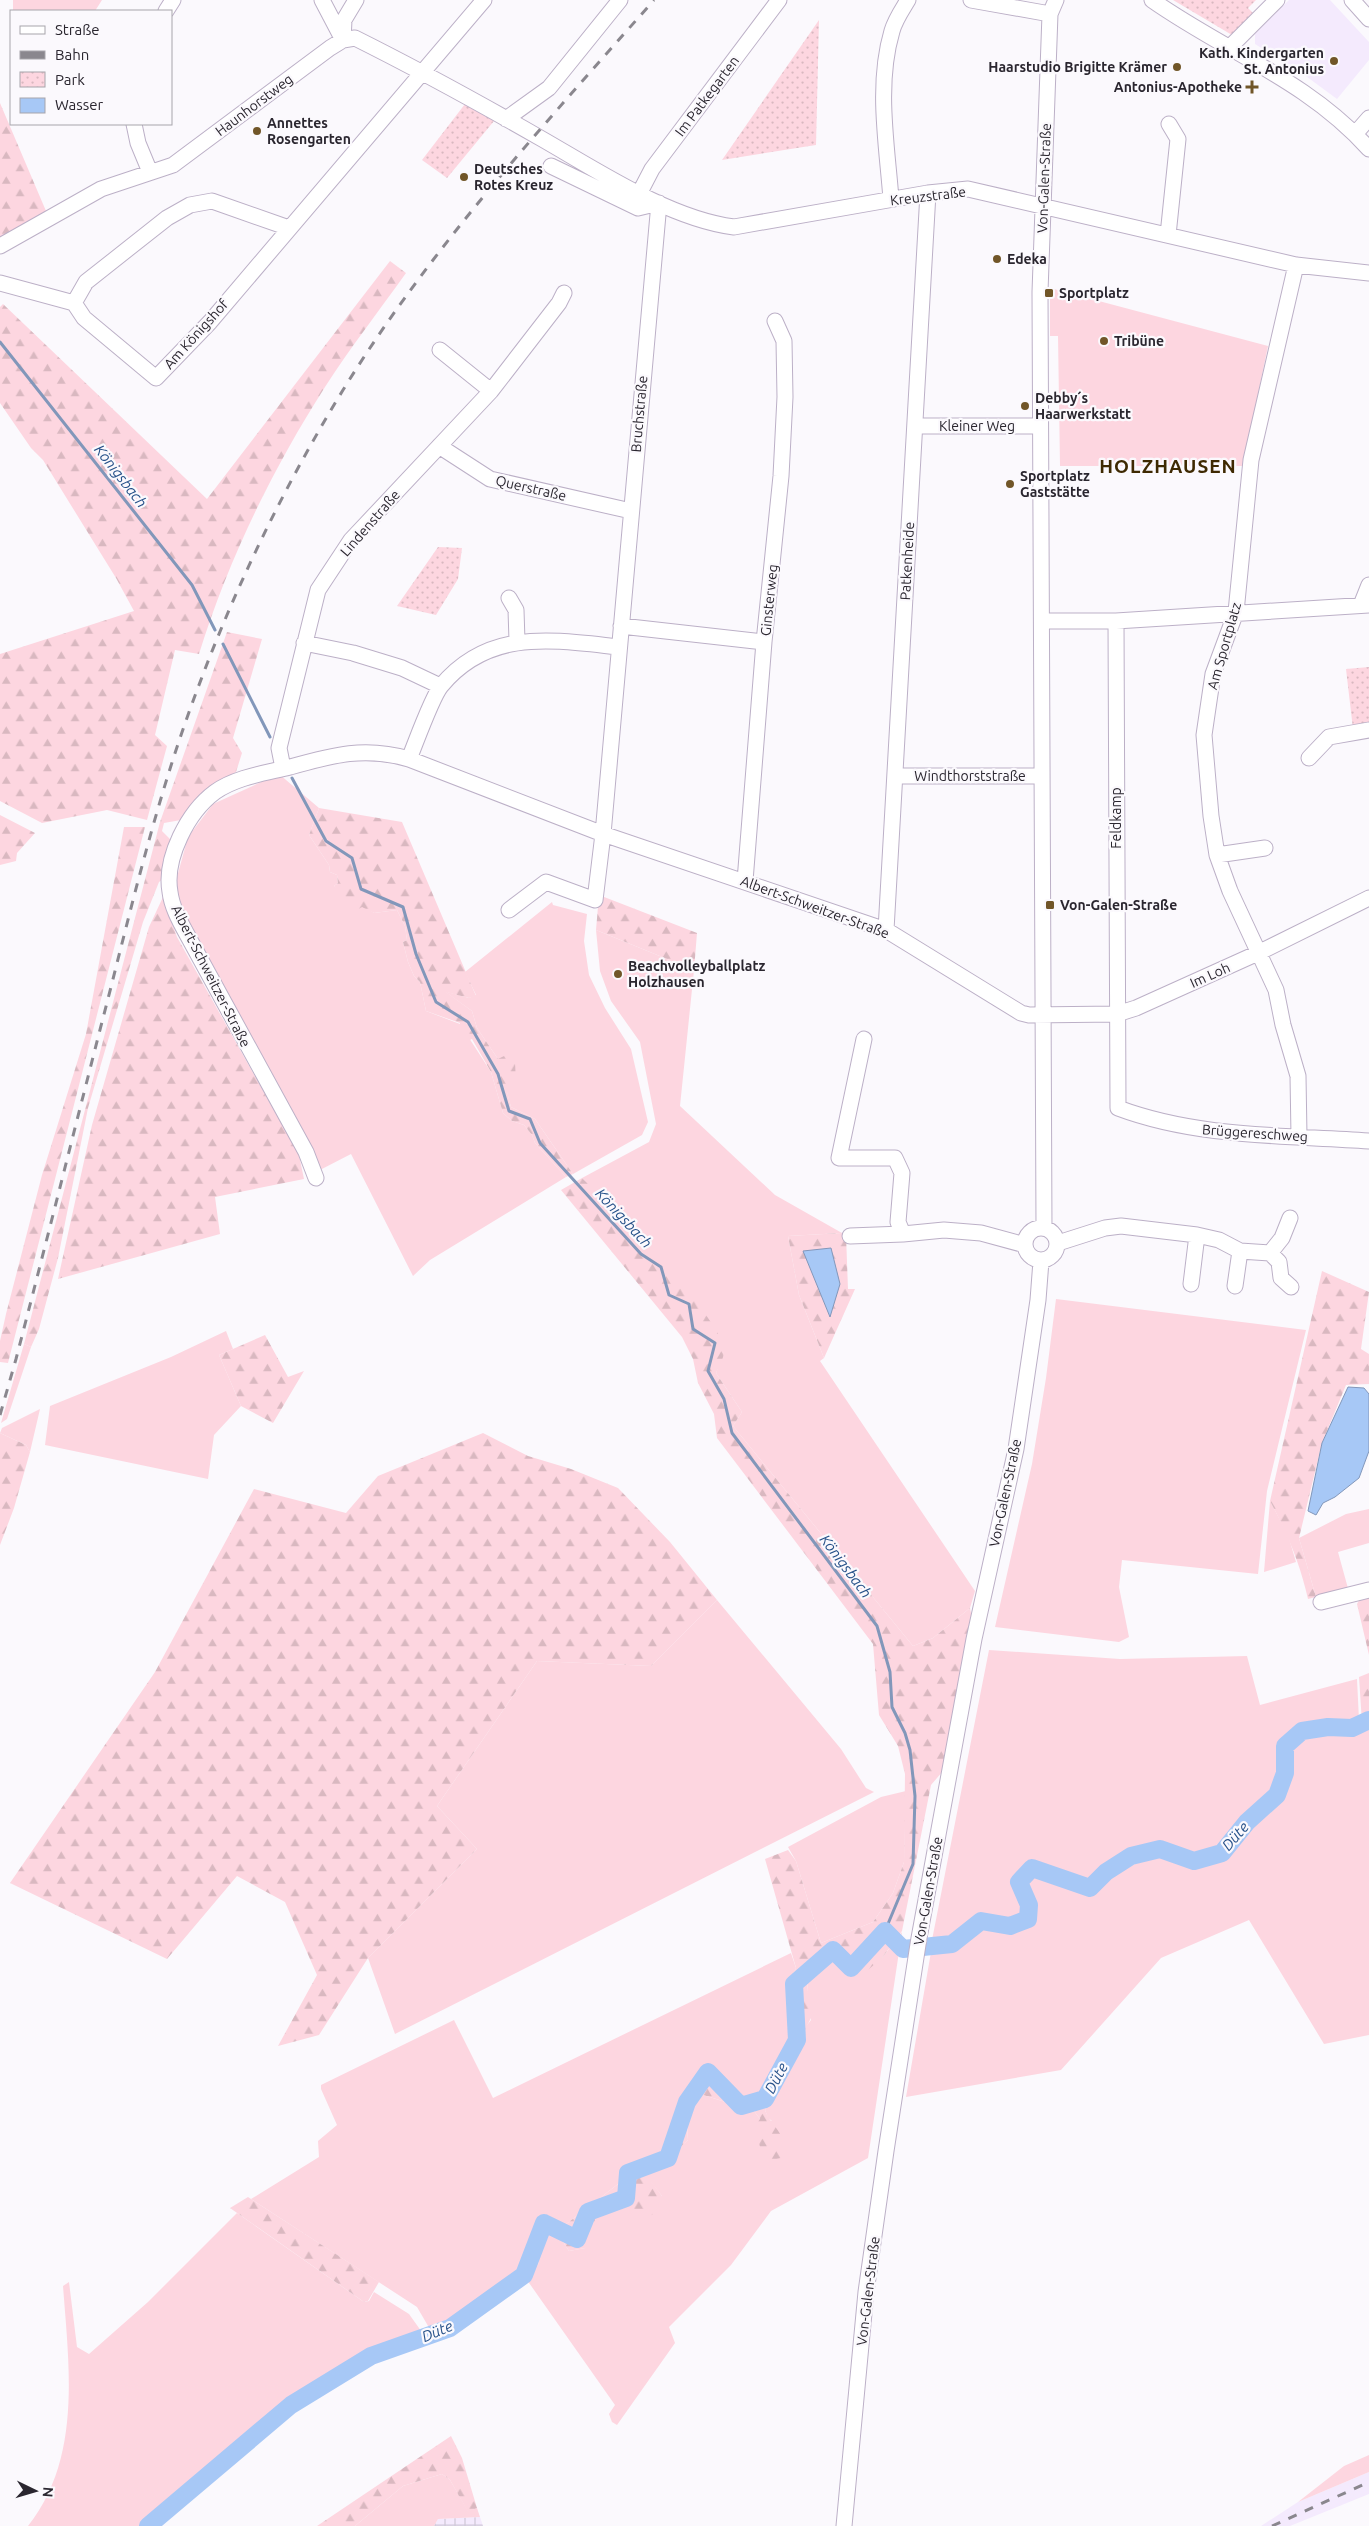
<svg xmlns="http://www.w3.org/2000/svg" width="1369" height="2526" viewBox="0 0 1369 2526" font-family="Ubuntu,sans-serif">
	<style>
		.built { fill: #f4eafd }
		.industrial { fill: url(#industrial-grid) }
		.grass { fill: #fdd6e0 }
		.forest { fill: url(#forest-firs) }
		.park { fill: url(#park-dots) }
		.water { fill: #a7c8f6; stroke: #8297ba }
		.lines { fill: none; stroke-linecap: round; stroke-linejoin: round }
		.stream { stroke: #8297ba; stroke-width: 3 }
		.river { stroke: #a7c8f6; stroke-width: 18 }
		.minor-casing { stroke: #bcb0c7; stroke-width: 17 }
		.minor { stroke: #fff; stroke-width: 15 }
		.rail { stroke: #8a878e; stroke-width: 3; stroke-dasharray: 9 9; stroke-linecap: butt }
		.poi-dot { fill: #715628; stroke: #fbf9fd; stroke-width: 2 }
		.labels { text-anchor: middle; dominant-baseline: central; stroke-width: 4.5; stroke-linejoin: round; paint-order: stroke }
		.poi-label { font-size: 14px; font-weight: bold; fill: #2a262f; stroke: #fbf9fd; text-anchor: start }
		.street-label { font-size: 14px; fill: #2a262f; stroke: #fbf9fd }
		.water-label { font-size: 15px; font-style: italic; fill: #265189; stroke: #fbf9fd }
		.district-label { font-size: 19px; font-weight: bold; letter-spacing: 1px; fill: #3e2902; stroke: #fbf9fd }
	</style>
	<defs>
		<pattern id="industrial-grid" width="8" height="8" patternUnits="userSpaceOnUse" patternTransform="scale(1.25)"><rect width="8" height="8" fill="#f4eafd"/><path d="M0 4h8M4 0v8" fill="none" stroke="#d1c9d9"/></pattern>
		<pattern id="forest-firs" width="22" height="20" patternUnits="userSpaceOnUse" patternTransform="scale(1.25)"><rect width="22" height="20" fill="#fdd6e0"/><path d="M5 1l3.5 6h-7zM16 11l3.5 6h-7z" fill="#d9b8c0"/></pattern>
		<pattern id="park-dots" width="8" height="8" patternUnits="userSpaceOnUse" patternTransform="scale(1.25)"><rect width="8" height="8" fill="#fdd6e0"/><path d="M2 2h.1M6 6h.1" fill="none" stroke="#d9b8c0" stroke-width="1.8" stroke-linecap="round"/></pattern>
	</defs>
	<rect width="100%" height="100%" fill="#fbf9fd"/>
	<path class="built" d="M1289,0h41l39,42v18l-32,39 -38,-28 -44,-27v-10z
		M1369,2472v22l-79,32h-29l37,-24z"/>
	<path class="industrial" d="M480,2517l3,9h-49l4,-7z"/>
	<path class="grass" d="M13,0h89l-7,11h-82z
		M1050,288l218,58 -25,120h-183l-2,-130h-8z
		M279,774l40,34 -10,27 20,30 1,7 7,3 1,8 -4,3 40,27 23,-3 8,16 2,14 -4,2 5,20 6,14 6,6 6,29 34,13 31,48 12,41 9,8 12,4 8,10 3,8 31,34 -136,83 -17,16 -62,-122 -33,17 -137,-262 -5,-19 1,-13 11,-40 25,-33z
		M552,902l1,3 34,9 -3,27 5,34 16,33 26,41 17,73 -6,13 -69,39 -38,-55 -24,-12 -13,-48 -21,-31 -5,-17 -28,-20 25,7 7,-3 -11,-23z
		M596,930l98,40 -14,136 95,89 67,38 -54,3 11,59 25,63 -4,3 155,230 -5,17 -37,30 -20,8 -180,-220 9,-14 -26,-39 8,-22 -142,-173 67,-36 7,-18 -16,-82 -29,-41 -11,-30z
		M1056,1299l250,31 -39,161 -9,83 -136,-14 -3,27 10,50 -10,5 -124,-15 37,-163 14,-86z
		M226,1331l7,18 -14,6 22,51 -27,29 -6,44 -163,-34 5,-39 121,-49z
		M24,1344l7,3 -24,72 -6,4z
		M40,1409l-10,43 -4,-7 -26,-12 2,-5z
		M1270,1501l18,34 8,27 -32,10z
		M1369,1509v34l-31,9 11,40 -33,5 -17,-59 47,-24z
		M717,1600l124,149 25,39 8,4 -479,242 -27,-76 109,-109 -40,-43 100,-145 114,5z
		M989,1650l131,9 127,-3 13,49 97,-26 2,41c-16,9 -38,-2 -56,3 -9,3 -18,15 -25,21l-2,40 -39,37 -22,29 -23,5 -31,-12 -32,6 -28,18 -14,15 -55,-21 -19,20 11,26v8l-14,6 -32,-5 -29,25 -17,-1z
		M1369,1727v308l-45,9 -75,-124 -88,38 -100,112 -155,27 25,-145 23,-1 29,-25 29,6 22,-10 2,-18 -9,-21 6,-8 58,19 36,-27 32,-12 33,12 34,-9 27,-33 29,-24 8,-24v-26l15,-15 26,-4 24,2z
		M906,1791l-2,71 -11,31 -20,29 -52,21 -25,-82 -8,-14 93,-50z
		M902,1932l-34,226 -97,53 -40,54 -62,62 6,16 -58,82 -5,-3 -3,-8 6,-9 -88,-125 5,-12 6,-3 4,-29 6,-7 12,8 9,14 16,-3 3,-35 74,-17 -15,-19 41,-37 -1,-17 10,-30 57,18 6,8 12,2 -4,-3 -3,-8 39,-81 7,-9 -4,-28 1,-15 27,-18 47,-1z
		M791,1953l5,15 -10,20 8,48 -31,57 -20,9 -34,-34 -12,6 -32,80 -38,16 -5,11 -61,47h-27l-10,39 -78,59 -15,5 -14,-24 -166,-108 68,-42 -1,-16 19,-16 -16,-36v-4l133,-65 39,78z
		M237,2213l127,89 5,-1 5,-9 35,22 15,21 -55,18 -81,49 -147,124h-113c54,-68 41,-159 35,-240l6,-4 8,65 12,7 59,-52z
		M1369,2455v17l-71,30 46,-36z
		M442,2474l8,6 18,31 9,-3 3,9 -42,2 -4,7h-79l48,-40z"/>
	<path class="forest" d="M0,103l46,108 -46,27z
		M390,261l16,12c-27,38 -56,75 -81,114 -53,83 -97,173 -126,267l-24,-4 -20,85 12,11 -20,74 -40,-10 -65,13 -42,-22v-147l134,-43 -18,-33 -73,-118 -12,-12 -31,-45v-96l3,-3 204,195z
		M227,632l35,7 -29,99 9,15 -6,19 -31,19 -24,29 -17,3 -2,8 12,12 -7,33 -8,6 -16,40 -55,186 -30,150 -19,71 -8,18 -7,-3 136,-522z
		M319,808l83,14 74,174 -7,2 -23,-6 26,19 5,17 21,31 6,-3 11,6 1,21 -9,8 4,16 24,12 38,55 -7,3 -31,-34 -3,-8 -8,-10 -12,-4 -9,-8 -12,-41 -19,-33 -4,2 -9,-7 1,-11 -34,-12 -6,-29 -6,-6 -6,-14 -5,-20 4,-2 -2,-14 -8,-16 -23,3 -12,-6 -6,4 -22,-25 4,-3 -1,-8 -7,-3 -1,-7 -20,-30z
		M0,815l35,18 -18,20 -1,8 -16,4z
		M124,827h21l-137,536 -8,-1v-21l6,-27 36,-139 44,-141z
		M599,895l98,38 -3,37 -98,-40z
		M163,897l14,40 122,218 5,24 -89,18 5,37 -162,45 34,-154 57,-198z
		M582,1178c26,26 143,143 142,173 0,7 -5,16 -8,22l26,39 -9,14 180,220 20,-8 37,-30 3,15 -30,148 -12,14 -29,146 -20,27 -20,17 -27,-15 -27,17 -1,15 12,10 -54,108c3,10 12,17 17,27 2,6 2,14 3,20l-13,3 -11,-10 -7,-23 6,-8 -6,-8 -57,-18 -10,30 1,17 -40,37 14,19 -5,15 -18,13 -20,-18 -30,6 6,6 -1,16 -9,14 -16,3 -9,-14 -12,-8 -6,7 -4,29 -6,3 -5,12 -80,55 -1,-9 78,-59 10,-38 13,-9 14,8 61,-47 5,-11 38,-16 32,-80 12,-6 33,34 21,-9 31,-57 -8,-48 10,-20 -31,-109 23,-9 8,11 25,82 52,-21 20,-29 11,-31 1,-88 -7,-28 -19,-31 -6,-71 -156,-206 -3,-24 -16,-31 -5,-24 -11,-22 -121,-147z
		M842,1233l4,2 2,54h7l-31,69 -25,-63 -11,-59z
		M1322,1271l47,21 -8,57 8,5v30l-23,1 -24,58 -23,95 17,59 -8,2c-8,-36 -21,-66 -38,-98z
		M265,1335l23,42 16,-6 -31,52 -32,-17 -22,-51z
		M0,1433l26,12 4,7 -16,56 -14,37z
		M483,1433l45,23 43,13 47,19 52,54 47,58 -66,66 -114,-5 -100,145 40,43 -109,109 -49,77 -41,11 39,-71 -32,-73 -48,-26 -70,83 -157,-76 145,-211 99,-183 92,24 32,-37z
		M1369,1595v60l-12,-51 4,-7z
		M1369,1673v47l-7,3 -3,-46z
		M248,2197l131,85 -11,19 -4,1 -134,-94z
		M451,2436l11,22 15,50 -9,4 -18,-32 -8,-6 -39,12 -48,40h-38z"/>
	<path class="park" d="M1173,0h83l-8,8 6,6 -22,21z
		M819,20l-3,125 -94,15z
		M465,104l29,17 -47,57 -25,-18z
		M438,547l24,1 -4,31 -22,36 -39,-9z
		M1369,667v60l-16,2 -7,-60z"/>
	<path class="water" d="M831,1248l9,36 -10,33 -27,-66z
		M1348,1387l16,1 5,6v57l-10,27 -24,19 -12,6 -7,12 -8,-4 14,-68z"/>
	<g class="lines">
		<path class="stream" d="M0,342l192,243 23,45
			M223,644l47,93
			M292,778l34,63 26,17 9,31 42,18 13,47 20,48 32,20 30,52 11,37 21,8 10,24 101,111 20,13 8,28 20,9 4,25 22,14 -7,28 16,28 8,34 145,193 13,46 2,35 13,26 5,17 5,46 -2,68 -28,67"/>
		<path class="river" d="M148,2526l143,-121 80,-49 79,-28 74,-53 20,-52 33,16 11,-27 38,-14 2,-25 40,-15 19,-56 21,-30 33,34 24,-7 32,-59 -3,-56 39,-34 18,18 34,-37 18,18 49,-5 29,-23 29,5 18,-7 1,-14 -10,-23 13,-14 58,20 16,-16 25,-16 29,-7 34,12 28,-8 25,-31 30,-27 8,-22v-27l17,-15 26,-4 24,1 17,-8"/>
		<g class="minor-casing">
			<path id="minor" d="M322,0l21,40
				M971,0l79,14
				M1152,0c74,52 155,80 217,149
				M1352,0l17,19
				M166,11l7,-11
				M343,40l1,-20 12,-20
				M1230,47l47,-47
				M506,119l43,-31 71,-88
				M134,124l4,19 12,29
				M1355,134l14,-16
				M639,194l13,-25 127,-169
				M891,199c-4,-54 -15,-114 1,-168 3,-11 10,-21 16,-31
				M1168,235l10,-96 -9,-15
				M0,246l101,-57 72,-24 157,-117 13,-8 12,-2c64,32 126,66 187,101 56,32 128,80 192,88l194,-34 40,-4 328,76 73,8
				M1296,265l-45,195 -15,152 -23,62 -9,61 7,81 6,39 13,36 46,99 7,35 15,51 1,60
				M0,283l74,20 10,15 72,60 54,-56 274,-322
				M74,303l12,-21 81,-64 23,-13 22,-4 77,27
				M440,350l51,41
				M915,426h125
				M439,446l51,33 141,32
				M509,598l7,12 1,31
				M1361,605l8,-20
				M1042,621h74l253,-16
				M1116,621l2,487c80,30 167,27 251,33
				M621,626l143,16
				M304,643l49,10 49,15 38,18
				M1309,758l20,-21 40,-7
				M409,759c7,-17 23,-62 32,-73 48,-58 112,-46 178,-39
				M283,768l-4,-20 39,-158 33,-50 140,-149 68,-88 5,-10
				M897,776h145
				M1217,855l48,-7
				M745,881l19,-239 17,-166 4,-79 -1,-56 -9,-20
				M509,910l37,-28 49,18 8,-66 56,-631 -21,5 -87,-42
				M886,930l42,-737
				M864,1039l-25,119h56l7,15 -4,49 5,12 41,-4 37,3 44,12
				M316,1178l-10,-26 -116,-212c-8,-15 -18,-31 -20,-48 -6,-34 18,-80 45,-100 21,-15 51,-19 75,-25 43,-12 75,-21 119,-8l194,75 283,96 135,83 8,2 88,-1 19,-6 122,-55 111,-55
				M1025 1244a16 16 0 1 1 32 0a16 16 0 1 1-32 0Z
				M1044,1228l-4,-936 10,-278 6,-14
				M850,1236l53,-2
				M1058,1243l47,-15 16,-2 76,9 22,5 21,11 30,2 12,-15 8,-20
				M1270,1253l9,9 2,16 10,9
				M1191,1284l6,-49
				M1235,1286l5,-35
				M1321,1602l48,-12
				M844,2526l22,-234 20,-141 33,-213 55,-299 42,-190 22,-149 3,-39"/>
		</g>
		<use href="#minor" class="minor"/>
		<path class="rail" d="M0,1415l16,-56c32,-123 63,-248 95,-372 25,-99 49,-198 85,-294 39,-106 89,-208 147,-303 88,-143 201,-265 311,-390
			M1272,2526l97,-44"/>
	</g>
	<g class="poi-dot">
		<circle cx="1334" cy="61" r="5"/>
		<circle cx="1177" cy="67" r="5"/>
		<path d="M1249.5 79.5h5v5h5v5h-5v5h-5v-5h-5v-5h5z"/>
		<circle cx="257" cy="131" r="5"/>
		<circle cx="464" cy="177" r="5"/>
		<circle cx="997" cy="259" r="5"/>
		<rect x="1044" y="288" width="10" height="10" rx="2.5"/>
		<circle cx="1104" cy="341" r="5"/>
		<circle cx="1025" cy="406" r="5"/>
		<circle cx="1010" cy="484" r="5"/>
		<rect x="1045" y="900" width="10" height="10" rx="2.5"/>
		<circle cx="618" cy="974" r="5"/>
	</g>
	<g class="labels">
		<g class="poi-label">
			<text x="1324" y="53" text-anchor="end">Kath. Kindergarten<tspan x="1324" dy="16">St. Antonius</tspan></text>
			<text x="1167" y="67" text-anchor="end">Haarstudio Brigitte Krämer</text>
			<text x="1242" y="87" text-anchor="end">Antonius-Apotheke</text>
			<text x="267" y="123">Annettes<tspan x="267" dy="16">Rosengarten</tspan></text>
			<text x="474" y="169">Deutsches<tspan x="474" dy="16">Rotes Kreuz</tspan></text>
			<text x="1007" y="259">Edeka</text>
			<text x="1059" y="293">Sportplatz</text>
			<text x="1114" y="341">Tribüne</text>
			<text x="1035" y="398">Debby´s<tspan x="1035" dy="16">Haarwerkstatt</tspan></text>
			<text x="1020" y="476">Sportplatz<tspan x="1020" dy="16">Gaststätte</tspan></text>
			<text x="1060" y="905">Von-Galen-Straße</text>
			<text x="628" y="966">Beachvolleyballplatz<tspan x="628" dy="16">Holzhausen</tspan></text>
		</g>
		<g class="street-label">
			<text transform="translate(707 96) rotate(-53)">Im Patkegarten</text>
			<text transform="translate(254 105) rotate(-37)">Haunhorstweg</text>
			<text transform="translate(1044 178) rotate(-88)">Von-Galen-Straße</text>
			<text transform="translate(928 196) rotate(-7)">Kreuzstraße</text>
			<text transform="translate(196 334) rotate(-48)">Am Königshof</text>
			<text transform="translate(639 414) rotate(-85)">Bruchstraße</text>
			<text x="977" y="426">Kleiner Weg</text>
			<text transform="translate(531 488) rotate(13)">Querstraße</text>
			<text transform="translate(370 523) rotate(-49)">Lindenstraße</text>
			<text transform="translate(907 561) rotate(-87)">Patkenheide</text>
			<text transform="translate(769 600) rotate(-84)">Ginsterweg</text>
			<text transform="translate(1224 646) rotate(-74)">Am Sportplatz</text>
			<text x="970" y="776">Windthorststraße</text>
			<text transform="translate(1116 818) rotate(-90)">Feldkamp</text>
			<text transform="translate(815 907) rotate(20)">Albert-Schweitzer-Straße</text>
			<text transform="translate(1210 975) rotate(-24)">Im Loh</text>
			<text transform="translate(211 976) rotate(63)">Albert-Schweitzer-Straße</text>
			<text transform="translate(1255 1133) rotate(4)">Brüggereschweg</text>
			<text transform="translate(1005 1493) rotate(-78)">Von-Galen-Straße</text>
			<text transform="translate(928 1891) rotate(-80)">Von-Galen-Straße</text>
			<text transform="translate(868 2291) rotate(-83)">Von-Galen-Straße</text>
		</g>
		<g class="water-label">
			<text transform="translate(121 476) rotate(52)">Königsbach</text>
			<text transform="translate(624 1218) rotate(47)">Königsbach</text>
			<text transform="translate(846 1566) rotate(53)">Königsbach</text>
			<text transform="translate(1235 1836) rotate(-49)">Düte</text>
			<text transform="translate(776 2078) rotate(-62)">Düte</text>
			<text transform="translate(437 2331) rotate(-23)">Düte</text>
		</g>
		<g class="district-label">
			<text x="1168" y="466">HOLZHAUSEN</text>
		</g>
	</g>
	<rect x="10" y="10" width="162" height="115" fill="#fbf9fd" stroke="#a7a5ab"/>
	<rect x="20" y="26" width="25" height="8" fill="#ffffff" stroke="#a7a5ab"/>
	<text x="55" y="35" font-size="15" fill="#2a262f">Straße</text>
	<rect x="20" y="51" width="25" height="8" fill="#8a878e" stroke="#a7a5ab"/>
	<text x="55" y="60" font-size="15" fill="#2a262f">Bahn</text>
	<rect x="20" y="72" width="25" height="15" fill="url(#park-dots)" stroke="#a7a5ab"/>
	<text x="55" y="85" font-size="15" fill="#2a262f">Park</text>
	<rect x="20" y="98" width="25" height="15" fill="#a7c8f6" stroke="#a7a5ab"/>
	<text x="55" y="110" font-size="15" fill="#2a262f">Wasser</text>
	<g transform="translate(35 2491) rotate(95)" stroke="#fbf9fd" stroke-width="4" paint-order="stroke">
	<path d="M0-4L9 19L0 12L-9 19Z" fill="#2a262f"/>
	<text y="-8" font-size="14" font-weight="bold" text-anchor="middle" fill="#2a262f">N</text>
	</g>
</svg>
